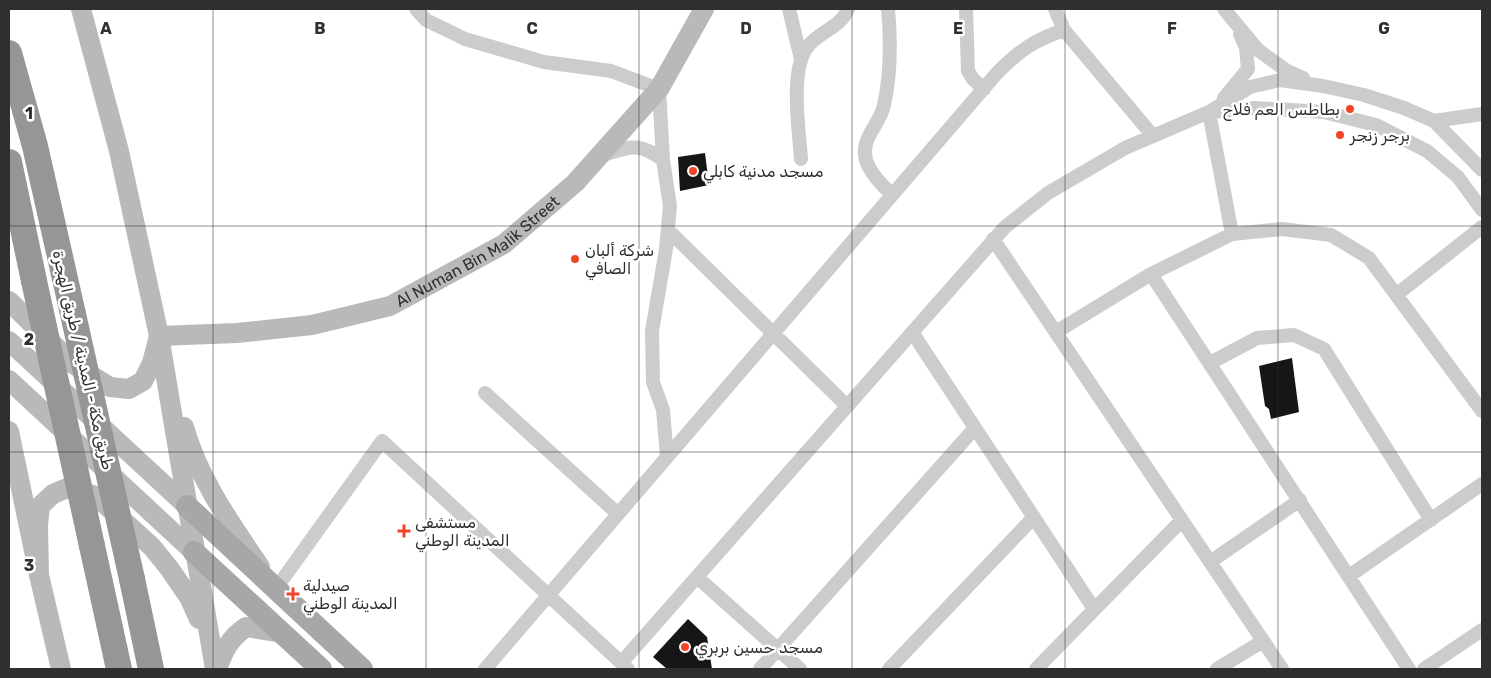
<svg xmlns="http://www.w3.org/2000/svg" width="1491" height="678" viewBox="0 0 1491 678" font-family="Rubik,'Noto Naskh Arabic',sans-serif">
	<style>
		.building { fill: #161616 }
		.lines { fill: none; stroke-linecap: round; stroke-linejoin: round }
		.minor { stroke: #ccc; stroke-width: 14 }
		.secondary { stroke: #b9b9b9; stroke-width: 20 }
		.primary { stroke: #a7a7a7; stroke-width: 22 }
		.motorway { stroke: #969696; stroke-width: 26 }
		.motorway-bridge { stroke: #969696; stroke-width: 26 }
		.grid { fill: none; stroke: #2f2f2f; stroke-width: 1; stroke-opacity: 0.55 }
		.poi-dot { fill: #f04527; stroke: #fff; stroke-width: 2 }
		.labels { text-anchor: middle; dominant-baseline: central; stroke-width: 5; stroke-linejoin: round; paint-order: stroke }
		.poi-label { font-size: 16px; fill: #2f2f2f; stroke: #fff; text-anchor: start }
		.street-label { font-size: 16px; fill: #2f2f2f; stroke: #fff }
		.grid-label { font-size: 16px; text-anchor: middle; font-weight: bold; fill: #2f2f2f; stroke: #fff; stroke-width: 5; stroke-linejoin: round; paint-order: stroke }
	</style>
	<rect width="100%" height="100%" fill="#fff"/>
	<path class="building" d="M705,153l4,32 -29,6 -2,-34z
		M1292,358l7,54 -28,7 -2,-10 -4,-3 -6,-40z
		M688,619l19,18 5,32h-45l-14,-12z"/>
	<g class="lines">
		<path class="minor" d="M416,9l10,11 39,19 79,23 67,9 48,18 4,71 7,46 -4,43 -14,82 1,51 10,28 4,47
			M789,9l12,50
			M888,9c3,32 3,64 -4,96 -2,11 -10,21 -15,31 -13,24 7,43 23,59
			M966,9l2,62 5,8 11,10
			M1055,9l9,21
			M1224,9l34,41 29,21 16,7
			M1224,98l24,-29 -2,-21 -6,-14
			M1209,112l23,122
			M1212,112l43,-4 69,4 52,13 51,26 31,26 24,33
			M1434,121l48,-7
			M599,156c30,-8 37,-16 64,4
			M801,159c-2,-29 -12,-92 8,-114 12,-14 32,-18 39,-36
			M668,230l179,176
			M993,239l289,430
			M1151,274l258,395
			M1396,295l86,-68
			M912,332l182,277
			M1056,332l95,-58 81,-40 50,-5 49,6 38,23 113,153
			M1210,363l47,-25 37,-3 30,14 107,171
			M485,393l133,121
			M1210,562l90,-62
			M1349,576l133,-92
			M697,577l103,92
			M275,590l107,-149 246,228
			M621,663l384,-436 43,-34 77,-45 84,-36 41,-25 30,-7 43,6 41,9 40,13 30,13 48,49
			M485,669l512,-596c22,-22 37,-33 67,-43l89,106
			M760,669l215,-241
			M889,669l145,-152
			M1036,669l146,-149
			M1217,669l46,-28
			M1424,669l58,-39"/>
		<g class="secondary">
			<path d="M81,9l38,142 40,185 56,333"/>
			<path id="s1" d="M9,301l64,63 37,23 19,2 14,-8 9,-18 7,-27 78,-3 75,-8 78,-19 114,-62 71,-61 84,-94 45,-80"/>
			<path d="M9,341l178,165"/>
			<path d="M9,380l185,172"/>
			<path d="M184,427c15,53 46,95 76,140"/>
			<path d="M9,431l30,144 22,94"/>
			<path d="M39,575l-1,-50 2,-19 13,-12 14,-6 29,8 56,51 17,21 20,29 10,22"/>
			<path d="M217,669c7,-19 12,-30 29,-42l36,6"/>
		</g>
		<path class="primary" d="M187,506l175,163
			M194,552l127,117"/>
		<path class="motorway" d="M9,53l26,93 38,168
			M9,162l25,119
			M92,546l27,123
			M132,579l19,90"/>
		<path class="motorway-bridge" d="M34,281l58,265
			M73,314l59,265"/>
	</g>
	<path class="grid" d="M213,9v660M426,9v660M639,9v660M852,9v660M1065,9v660M1278,9v660M9,226h1473M9,452h1473"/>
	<g class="poi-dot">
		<circle cx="1350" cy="109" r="5"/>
		<circle cx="1340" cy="135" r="5"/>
		<circle cx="693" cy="171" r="5"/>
		<circle cx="575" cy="259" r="5"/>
		<path d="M401.5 523.5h5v5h5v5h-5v5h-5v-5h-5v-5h5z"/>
		<path d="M290.5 586.5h5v5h5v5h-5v5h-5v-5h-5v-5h5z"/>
		<circle cx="685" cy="647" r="5"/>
	</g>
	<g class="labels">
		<g class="poi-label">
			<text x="1340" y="109" text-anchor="end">بطاطس العم فلاح</text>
			<text x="1350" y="135">برجر زنجر</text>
			<text x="703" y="171">مسجد مدنية كابلي</text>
			<text x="585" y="250">شركة ألبان<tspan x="585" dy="18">الصافي</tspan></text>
			<text x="415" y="522">مستشفى<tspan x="415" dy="18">المدينة الوطني</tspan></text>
			<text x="303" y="585">صيدلية<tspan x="303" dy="18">المدينة الوطني</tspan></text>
			<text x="695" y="647">مسجد حسين بربري</text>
		</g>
		<g class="street-label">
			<text stroke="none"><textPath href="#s1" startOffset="554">Al Numan Bin Malik Street</textPath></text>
			<text transform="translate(83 360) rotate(77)">طريق مكة - المدينة / طريق الهجرة</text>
		</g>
	</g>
	<g class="grid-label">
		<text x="106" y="34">A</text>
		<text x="320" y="34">B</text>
		<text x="532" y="34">C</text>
		<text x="746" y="34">D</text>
		<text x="958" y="34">E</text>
		<text x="1172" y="34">F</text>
		<text x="1384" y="34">G</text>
		<text x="29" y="119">1</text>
		<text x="29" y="345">2</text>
		<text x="29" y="571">3</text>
	</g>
	<rect width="1491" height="678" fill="none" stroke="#2f2f2f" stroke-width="20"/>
</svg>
